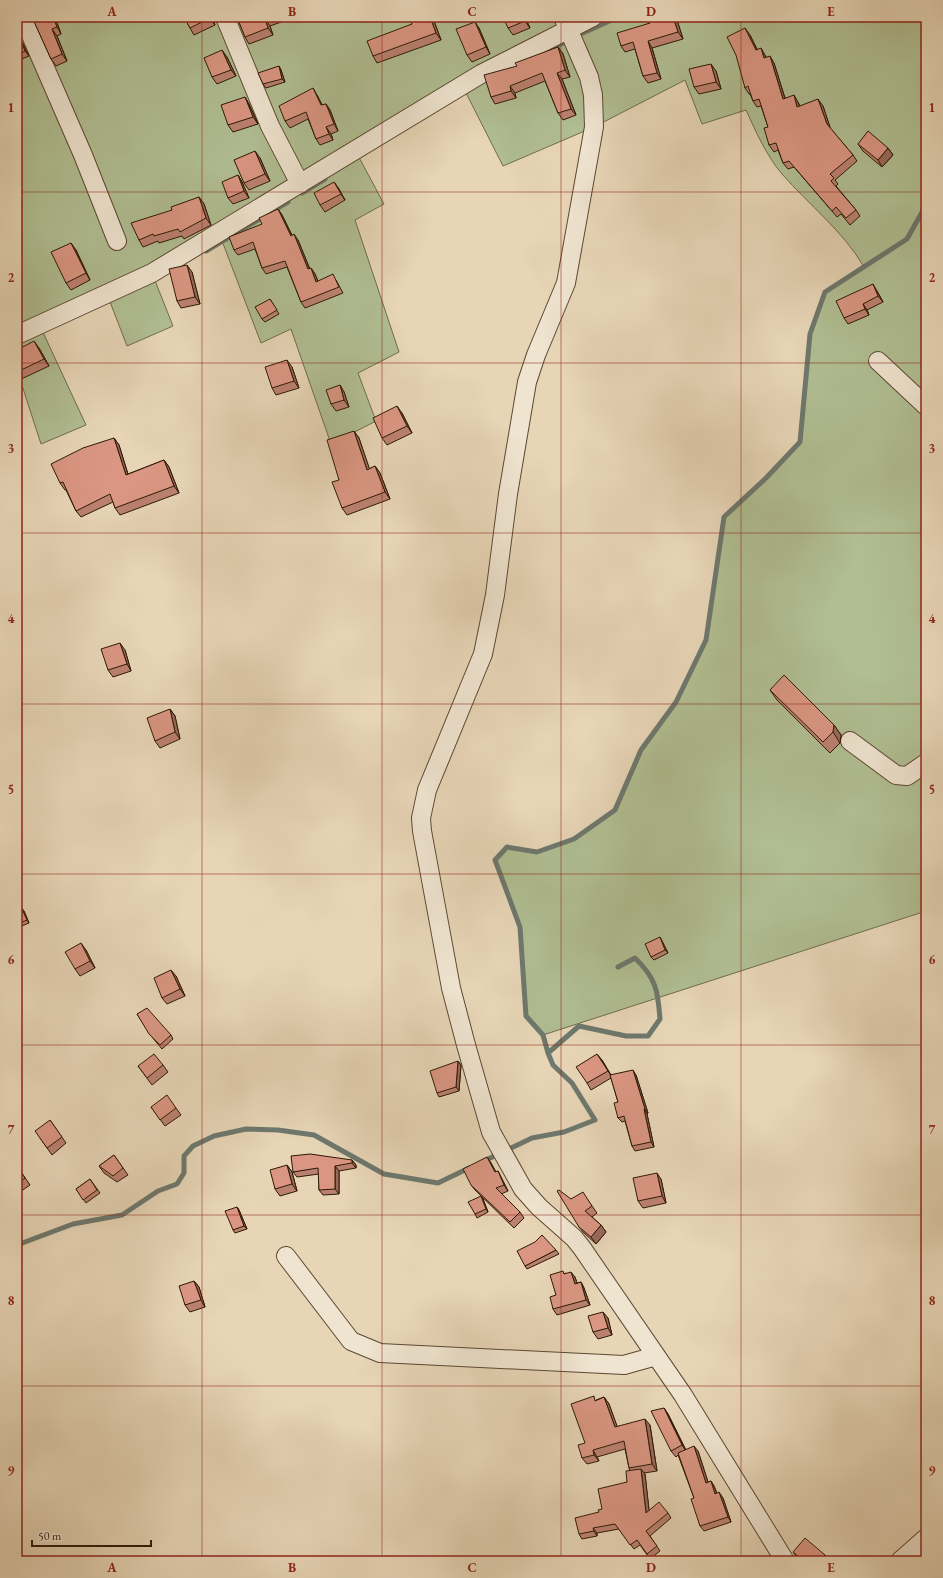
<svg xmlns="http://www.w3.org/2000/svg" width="943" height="1578" viewBox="0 0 943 1578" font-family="'EB Garamond',serif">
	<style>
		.green { fill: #b0be92; stroke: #6e6c4c }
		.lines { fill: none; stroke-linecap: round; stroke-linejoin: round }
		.stream { stroke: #6d786e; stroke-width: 5 }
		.minor-casing { stroke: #5c4832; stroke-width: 20 }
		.minor { stroke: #efe4d0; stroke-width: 18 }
		.wall { fill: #bb8170; stroke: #2d1906 }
		.shaded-wall { fill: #99695b; stroke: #2d1906 }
		.building { fill: #da9682; stroke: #2d1906 }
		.grid { fill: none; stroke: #8f2418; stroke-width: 1; stroke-opacity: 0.55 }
		.neatline { fill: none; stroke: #8f2418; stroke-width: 1.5 }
		.grid-label { font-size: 13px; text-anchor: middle; font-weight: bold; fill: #8f2418 }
	</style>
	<rect width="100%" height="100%" fill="#e7d5b6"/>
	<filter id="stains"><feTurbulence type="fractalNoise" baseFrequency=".005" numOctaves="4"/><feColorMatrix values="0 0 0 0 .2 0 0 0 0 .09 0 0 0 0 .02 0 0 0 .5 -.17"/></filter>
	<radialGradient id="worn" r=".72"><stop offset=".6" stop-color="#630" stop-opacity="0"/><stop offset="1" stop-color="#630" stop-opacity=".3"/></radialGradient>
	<path class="green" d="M17,17h909v894l-383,124 -17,-19 -6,-89 -25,-67 12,-13 30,5 37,-13 41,-30 26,-59 35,-48 30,-62 18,-123 42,-39 34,-36 10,-108 15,-42 39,-25c-21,-36 -55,-62 -82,-93 -16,-19 -26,-42 -36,-64l-44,14 -17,-44 -91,47 -91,39 -41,-81 -107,65 29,54 -29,16 44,132 -41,21 18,48 -45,23 -40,-115 -30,14 -42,-110 -67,40 21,53 -46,20 -20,-52 -67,32 46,99 -45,19 -24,-74z"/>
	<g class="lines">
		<path class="stream" d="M583,33l35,-16
			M540,55l25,-13
			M302,193l23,-14
			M206,251l82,-49
			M548,1053l-5,-18 -17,-19 -6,-89 -25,-67 12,-13 30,5 37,-13 41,-29 26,-60 35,-48 30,-62 18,-123 42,-39 34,-36 10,-108 15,-42 82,-53 19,-34
			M484,1161l48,-23 32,-6 31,-12 -23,-37 -19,-18 -5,-12 31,-27 47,10h22l12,-17c-2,-28 -4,-41 -25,-61l-17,9
			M17,1245l56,-21 49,-9 36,-24 19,-7 7,-11v-17l9,-10 21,-10 32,-7 32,1 36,5 70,39 54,9 31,-15"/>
		<g class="minor-casing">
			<path id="minor" d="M23,17l60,138 34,86
				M225,17l45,109 30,58
				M563,17l26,60 4,18 1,32 -28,156 -30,72 -9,27 -19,112 -13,101 -12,59 -56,136 -6,28 1,13 29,157 15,57 25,87 32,57 16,18 35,31 8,10 101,147 102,166
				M17,335l135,-62 329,-199 112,-57
				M878,361l48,45
				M850,741l46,34 11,1 19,-13
				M286,1256l65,85 29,12 244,12 32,-9
				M900,1561l26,-23"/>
		</g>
		<use href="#minor" class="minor"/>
	</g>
	<path class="wall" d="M32,17h23l6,17 -4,2 10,25 -11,5 -5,-7z
		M184,17h27l4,8 -21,10 -4,-7z
		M237,17h58l-25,9 3,9 -24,9 -4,-7z
		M422,17h9l3,4 7,19 -64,23 -4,-7 39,-32z
		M525,17l5,11 -17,7 -5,-7z
		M648,17h28l7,22 -31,9 9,31 -13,4 -5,-7 -8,-27 -10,3 -4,-6 29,-23z
		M702,17h15l-12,4z
		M479,28l11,26 -18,8 -5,-7z
		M750,35l7,14 8,6 1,2 8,6 11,35 13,4 2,4h23l7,22 23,27 4,6 -22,19 3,4 -2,2 20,24 4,6 -10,9 -9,-11 -4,3 -43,-50 -6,2 -5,-6 -5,-13 -4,2 -5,-7 -1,-18 -7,-21 -4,1 -4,-6 -3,-7h-1l-4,-6z
		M20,39l3,5 6,12 -12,5v-20z
		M558,47l5,7 7,23 -8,2 14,36 -13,5 -5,-7 -13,-32 -30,12 1,5 -21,6 -4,-7 26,-31z
		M227,57l9,19 -19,8 -5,-7z
		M279,66l2,4 4,12 -19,6 -3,-4z
		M716,71l5,18 -22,5 -5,-7z
		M317,95l5,10 4,-1 4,6 8,21 -7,3 2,6 -13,5 -4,-6 -8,-20 -18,9 -5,-7z
		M245,97l4,7 9,20 -25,8 -5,-7z
		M858,144l30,4 5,7 -11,12 -19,-16z
		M260,158l10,23 -21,9 -5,-7z
		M238,175l4,7 7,16 -16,6 -5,-6z
		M334,182l5,7 6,11 -20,12 -5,-7z
		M199,197l5,7 7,21 -27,14 -2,-3 -23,7 -1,-2 -15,6 -4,-7 33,-30z
		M278,209l4,6 10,20 6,5 12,29 1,-1 4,6 3,7 18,-1 7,13 -38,15 -4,-6 -14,-35 -21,7 -4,-6 -7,-19 -17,6 -4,-5z
		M76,250l14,30 -19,10 -5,-7z
		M192,272l8,32 -19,4 -4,-7z
		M877,291l6,11 -16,8 2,5 -21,9 -4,-6z
		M270,299l9,15 -14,8 -3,-3z
		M39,348l10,18 -32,15v-31z
		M292,367l7,21 -23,7 -4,-7z
		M340,385l4,7 5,15 -13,4 -5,-7z
		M402,413l10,20 -25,12 -5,-7z
		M354,431l5,7 10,31 6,-3 5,7 10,26 -43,16 -5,-7 -3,-28z
		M114,438l5,7 9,29 36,-14 5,7 10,26 -59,22 -5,-7 -2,-6 -32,15 -5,-6 -10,-21h-1l-5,-7z
		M125,650l6,21 -18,6 -5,-7z
		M770,690l64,35 7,10 -1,8 -10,10 -53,-53z
		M170,709l5,7 5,23 -20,9 -5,-7z
		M17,909l7,2 5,12 -12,5z
		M660,937l8,16 -14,7 -3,-3z
		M86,950l9,18 -15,8 -5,-7z
		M176,976l9,20 -18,8 -5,-6z
		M137,1014l34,21 2,4 -11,10 -10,-12z
		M602,1060l9,15h25l12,38 -1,1 7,33 -19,4 -3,-5 -7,-25 -3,1 -4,-4v-16l-7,-24 -20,12 -4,-7z
		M458,1061l3,4 -2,26 -20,6 -2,-4z
		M163,1065l5,7 -16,13 -14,-19z
		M151,1107l25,1 5,7 -16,11z
		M50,1120l16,23 -14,12 -12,-17z
		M114,1155l14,20 -11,7 -13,-9 -5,-7z
		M487,1157l4,6 5,9 2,-1 10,20 -7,3 19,18 4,6 -10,10 -39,-38 -4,-5z
		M352,1160l4,5v3l-17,3v23l-16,1 -4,-5v-16l-22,3 -4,-5z
		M287,1165l5,7 5,19 -17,5 -5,-7z
		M17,1166l13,19 -13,9z
		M90,1179l10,14 -14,10 -10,-14z
		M661,1179l5,24 -23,5 -5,-7z
		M483,1199l5,13 -11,6 -2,-4z
		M571,1199h16l10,14 -5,4 9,8 5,7 -10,12 -12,-11 -5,-6z
		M237,1207l2,3 8,19 -12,4 -2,-3z
		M556,1250l3,4 -32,15 -2,-3z
		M565,1273l10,4 2,6 4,-1 3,6 6,17 -33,10 -4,-6 3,-14z
		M194,1281l5,6 6,20 -15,5 -5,-7z
		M608,1318l4,17 -14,4 -5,-7z
		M604,1397l5,7 8,23 33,-2 7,46 -13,2 1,1 4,37 19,2 3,5 -21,18 10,15 -10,8 -10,-14 -6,4 -15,-20 -22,4v3l-15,3 -3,-5 20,-22 28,-30 3,-11 -1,-3 -4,-19 -28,8 2,4 -12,3 -5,-6 14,-58z
		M664,1408l4,6 18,36 12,1 10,31 3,-1 3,5 3,7 6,5 8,24 -27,9 -4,-5 -6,-28 -16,-43 -2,2 -5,-6z
		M793,1552l32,3 4,6h-28l-3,-2z"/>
	<path class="shaded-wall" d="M53,17h2l6,17 -4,-7z
		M209,17h2l4,8z
		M430,17h1l3,4 7,19 -5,-7z
		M523,17h2l5,11 -5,-7z
		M673,17h3l7,22 -5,-7z
		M265,19l5,7 3,9 -5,-7z
		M475,22l4,6 11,26 -4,-7z
		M745,28l5,7 10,21 -4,-6z
		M52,29l5,7 10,25 -5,-7z
		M20,39l3,5 6,12 -4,-5z
		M648,41l4,7 9,31 -4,-6z
		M558,47l5,7 7,23 -5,-7z
		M761,48l4,7 3,10 -4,-7z
		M222,50l5,7 9,19 -5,-6z
		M770,56l4,7 13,42 -4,-6z
		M711,64l5,7 5,18 -5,-7z
		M279,66l2,4 4,12 -3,-3z
		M557,73l5,6 14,36 -5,-6z
		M510,86l5,7 1,5 -5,-7z
		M313,88l4,7 9,17 -5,-7z
		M794,95l4,7 4,11 -5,-6z
		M245,97l4,7 9,20 -5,-7z
		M818,99l5,7 8,24 -4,-6z
		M326,104l4,6 8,21 -4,-7z
		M326,127l5,7 2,6 -4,-6z
		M888,148l5,7 -11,12 -4,-7z
		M255,151l5,7 10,23 -5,-7z
		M238,175l4,7 7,16 -5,-7z
		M334,182l5,7 6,11 -4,-6z
		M199,197l5,7 7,21 -5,-7z
		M278,209l4,6 13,27 -4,-6z
		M294,234l4,6 14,35 -4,-6z
		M71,243l5,7 14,30 -4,-7z
		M187,265l5,7 8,32 -5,-7z
		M311,268l4,6 5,13 -4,-5z
		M873,284l4,7 6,11 -5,-6z
		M863,304l4,6 2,5 -4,-6z
		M34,341l5,7 10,18 -5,-7z
		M287,360l5,7 7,21 -5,-7z
		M340,385l4,7 5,15 -5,-7z
		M397,406l5,7 10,20 -5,-7z
		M354,431l5,7 13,38 -5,-6z
		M114,438l5,7 11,36 -4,-6z
		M164,460l5,7 10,26 -5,-7z
		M375,466l5,7 10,26 -5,-7z
		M120,643l5,7 6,21 -4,-7z
		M170,709l5,7 5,23 -5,-7z
		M834,725l7,10 -1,8 -7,-11z
		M21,907l3,4 5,12 -2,-3z
		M660,937l8,16 -3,-3z
		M81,943l5,7 9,18 -5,-7z
		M171,970l5,6 9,20 -5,-7z
		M597,1054l5,6 10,17 -4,-6z
		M458,1061l3,4 -2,26 -3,-4z
		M633,1070l3,5 12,38 -3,-4z
		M644,1109l3,5 7,33 -3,-5z
		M487,1157l4,6 8,15 -4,-6z
		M352,1160l4,5v3l-4,-5z
		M287,1165l5,7 5,19 -5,-7z
		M335,1166l4,5v23l-4,-5z
		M498,1171l10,20 -4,-6z
		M657,1173l4,6 5,24 -4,-7z
		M481,1196l2,3 5,13 -2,-3z
		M237,1207l2,3 8,19 -3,-3z
		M601,1225l5,7 -10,12 -5,-7z
		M571,1272l4,5 4,12 -4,-5z
		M194,1281l5,6 6,20 -4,-7z
		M581,1282l3,6 6,17 -4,-5z
		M603,1312l5,6 4,17 -4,-7z
		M604,1397l5,7 11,30 -5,-7z
		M664,1408l4,6 18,37 -4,-6z
		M645,1419l5,6 7,46 -5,-7z
		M694,1446l4,5 12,37 -4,-5z
		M593,1450l4,7 2,4 -5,-6z
		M641,1469l4,5 5,44 -4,-5z
		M711,1481l3,5 5,13 -4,-5z
		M719,1492l4,6 8,24 -3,-5z
		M593,1528l4,5v3l-3,-5z
		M825,1555l4,6h-9z"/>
	<path class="building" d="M32,17h21l4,10 -5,2 10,25 -11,5z
		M184,17h25l1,1 -20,10z
		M237,17h35l-7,2 3,9 -23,9z
		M422,17h8l6,16 -63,23 -6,-15 45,-17 -1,-3z
		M503,17h20l2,4 -17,7z
		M648,17h25l5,15 -30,9 9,32 -14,3 -10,-34 -12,4 -4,-13 33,-10z
		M475,22l11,25 -19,8 -11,-26z
		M745,28l11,22 5,-2 3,10 6,-2 13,43 11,-4 3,12 21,-8 9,25 26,31 -23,19 4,4 -3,3 25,29 -10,8 -10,-11 -4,4 -43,-50 -6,2 -7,-20 -7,2 -5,-17 4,-1 -9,-28 -6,2 -5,-15 -3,2 -9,-33 -9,-18z
		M20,39l5,12 -8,4v-14z
		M558,47l7,23 -8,3 14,36 -13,4 -16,-40 -32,13 1,5 -20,6 -7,-22 33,-9 -2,-3z
		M222,50l9,20 -19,7 -8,-19z
		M711,64l5,18 -22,5 -5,-18z
		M279,66l3,13 -19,5 -5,-11z
		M313,88l8,17 5,-1 8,20 -8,3 3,7 -13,5 -10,-27 -21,9 -6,-15z
		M245,97l8,20 -25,8 -7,-20z
		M868,131l20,17 -10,12 -20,-16z
		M255,151l10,23 -21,9 -10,-23z
		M238,175l6,16 -16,7 -6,-16z
		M334,182l7,12 -21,11 -6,-12z
		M199,197l7,21 -26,14 -2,-3 -24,7 -1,-2 -14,6 -8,-17 41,-13 -1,-3z
		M278,209l13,27 3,-2 14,35 3,-1 5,14 17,-8 6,13 -38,15 -16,-41 -23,7 -9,-26 -19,8 -5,-13 33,-13 -3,-6z
		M71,243l15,30 -20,10 -15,-31z
		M187,265l8,32 -18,4 -8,-32z
		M873,284l5,12 -15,8 2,5 -21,9 -8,-17z
		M270,299l7,11 -15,9 -7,-12z
		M34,341l10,18 -27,13v-22z
		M287,360l7,21 -22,7 -7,-21z
		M340,385l4,15 -13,4 -5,-14z
		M397,406l10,20 -25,12 -9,-20z
		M354,431l13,39 8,-4 10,26 -43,16 -10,-26 7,-2 -12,-40z
		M114,438l12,37 38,-15 10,26 -59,22 -5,-14 -34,17 -13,-29 -3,1 -9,-19 32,-16z
		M120,643l7,21 -19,6 -7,-21z
		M784,675l50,50 -1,7 -10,10 -53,-52z
		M170,709l5,23 -20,9 -8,-23z
		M21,907l6,13 -10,4v-15z
		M660,937l5,13 -14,7 -6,-13z
		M81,943l9,18 -15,8 -10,-17z
		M171,970l9,19 -18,9 -8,-20z
		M147,1008l24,27 -11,10 -11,-11 -12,-20z
		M154,1054l9,11 -16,13 -9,-12z
		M597,1054l11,17 -21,12 -11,-16z
		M458,1061l-2,26 -19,6 -7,-22z
		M633,1070l12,39h-1l7,33 -19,4 -8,-30 -6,2 -4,-15 4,-1 -8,-27z
		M167,1095l9,13 -16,12 -9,-13z
		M50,1120l12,17 -15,11 -12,-17z
		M310,1154l42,6v3l-17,3v23l-16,1 -1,-22 -25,4 -2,-16z
		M114,1155l9,13 -10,8 -14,-10z
		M487,1157l8,15 3,-1 6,14 -8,3 24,24 -10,10 -39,-37 -8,-16z
		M287,1165l5,19 -17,5 -5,-19z
		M17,1166l8,12 -8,6z
		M657,1173l5,23 -24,5 -5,-23z
		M90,1179l7,11 -14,10 -7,-11z
		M559,1190l12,9 12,-7 9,14 -7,5 16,14 -10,12 -12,-10 -22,-36z
		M481,1196l5,13 -11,5 -7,-12z
		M237,1207l7,19 -11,4 -8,-19z
		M542,1235l14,15 -31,16 -8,-15 18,-9z
		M563,1271l1,3 7,-2 4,12 6,-2 5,18 -33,9 -3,-12 6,-2 -6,-20z
		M194,1281l7,19 -16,5 -6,-19z
		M603,1312l5,16 -15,4 -5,-16z
		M594,1396l1,5 9,-4 11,30 30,-8 7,45 -23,4 -5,-27 -31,9 1,5 -12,3 -4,-13 7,-2 -14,-39z
		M664,1408l18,37 -11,6 -20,-40z
		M694,1446l12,37 5,-2 4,13 4,-2 9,25 -28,9 -9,-27 3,-1 -16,-45z
		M641,1469l5,44 13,-11 9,11 -22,18 11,15 -10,8 -10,-14 -7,5 -15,-21 -22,4 1,3 -15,3 -4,-16 24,-6 -1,-2 4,-1 -4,-20 29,-7 -1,-11z
		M805,1538l20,17 -5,6h-16l-11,-9z
		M757,1559v2h-6z"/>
	<path class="grid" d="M202,17v1544M382,17v1544M561,17v1544M741,17v1544M17,192h909M17,363h909M17,533h909M17,704h909M17,874h909M17,1045h909M17,1215h909M17,1386h909"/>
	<rect width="943" height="1578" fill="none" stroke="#e7d5b6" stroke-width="44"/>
	<path d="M32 1540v6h119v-6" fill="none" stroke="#2d1906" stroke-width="2"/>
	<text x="38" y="1540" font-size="12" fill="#2d1906" stroke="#efe4d0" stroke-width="3" paint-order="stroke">50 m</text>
	<rect x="22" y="22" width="899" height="1534" class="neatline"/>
	<g class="grid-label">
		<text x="112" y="16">A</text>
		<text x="292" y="16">B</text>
		<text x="472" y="16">C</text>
		<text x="651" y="16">D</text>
		<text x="831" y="16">E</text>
		<text x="11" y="112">1</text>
		<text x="932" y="112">1</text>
		<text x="11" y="282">2</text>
		<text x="932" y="282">2</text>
		<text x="11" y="453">3</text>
		<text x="932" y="453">3</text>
		<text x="11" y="623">4</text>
		<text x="932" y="623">4</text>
		<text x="11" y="794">5</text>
		<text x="932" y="794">5</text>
		<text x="11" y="964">6</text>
		<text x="932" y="964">6</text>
		<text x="11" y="1134">7</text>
		<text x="932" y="1134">7</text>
		<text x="11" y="1305">8</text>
		<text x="932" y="1305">8</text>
		<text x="11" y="1475">9</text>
		<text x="932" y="1475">9</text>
		<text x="112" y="1572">A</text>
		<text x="292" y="1572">B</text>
		<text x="472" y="1572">C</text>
		<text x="651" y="1572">D</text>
		<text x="831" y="1572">E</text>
	</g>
	<rect width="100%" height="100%" filter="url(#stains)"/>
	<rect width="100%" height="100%" fill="url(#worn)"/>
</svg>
